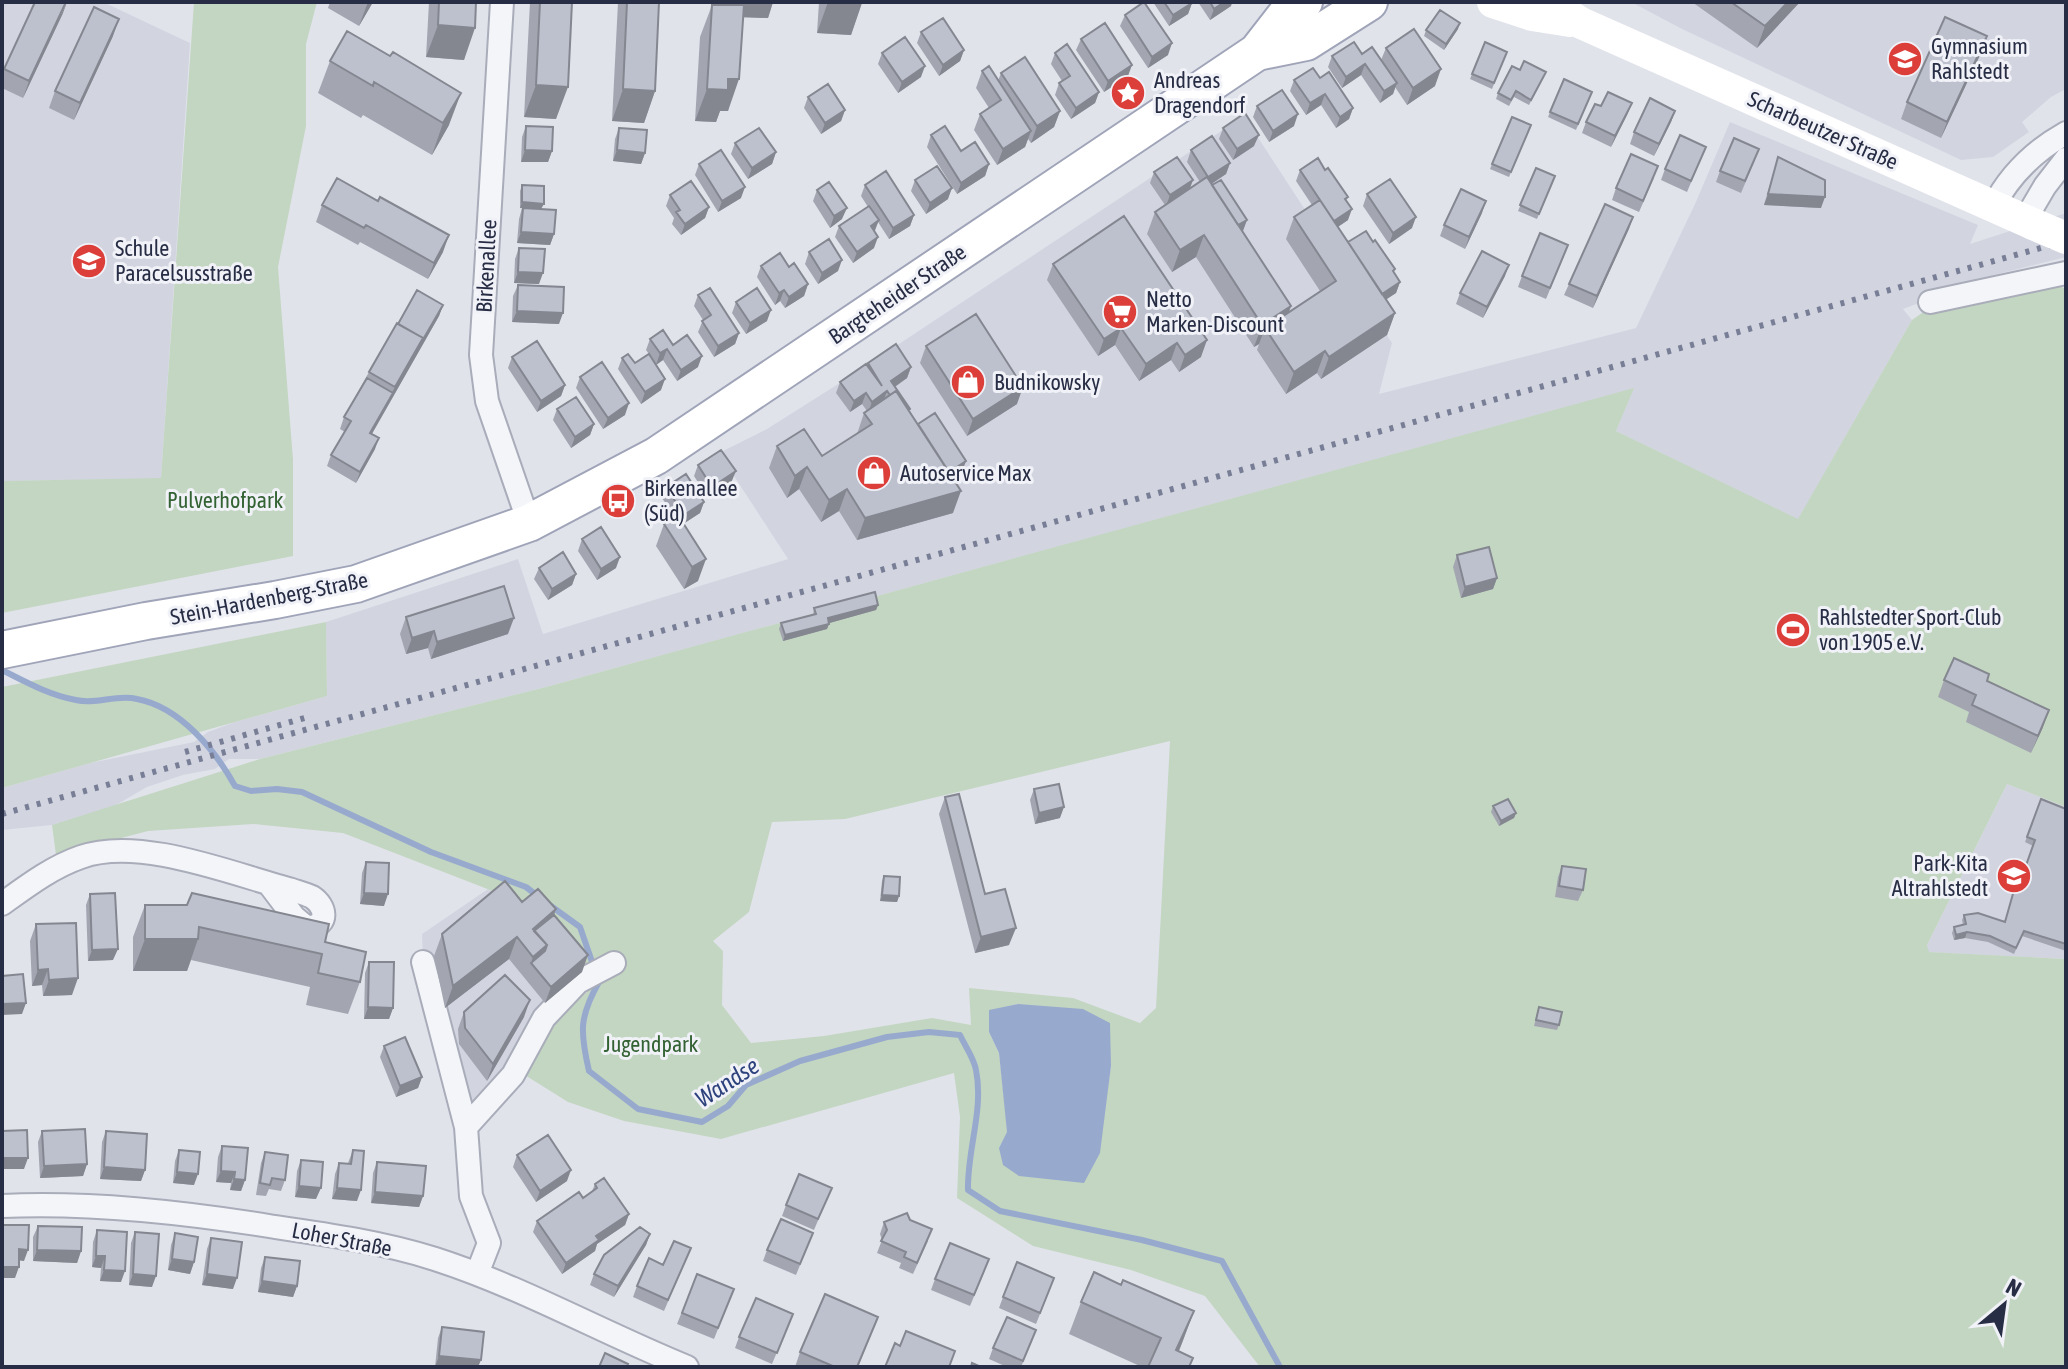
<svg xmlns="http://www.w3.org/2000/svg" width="2068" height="1369" viewBox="0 0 2068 1369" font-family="'Asap Condensed',sans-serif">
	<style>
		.built { fill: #d2d5e0 }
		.green { fill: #c3d6c1; fill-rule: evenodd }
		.water { fill: #98a9ce }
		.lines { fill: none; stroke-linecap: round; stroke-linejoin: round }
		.stream { stroke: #98a9ce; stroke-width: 6 }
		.minor-casing { stroke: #a9acb9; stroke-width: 26 }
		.primary-casing { stroke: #9fa4b8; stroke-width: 40 }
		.minor { stroke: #f4f5f9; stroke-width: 22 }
		.secondary { stroke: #fff; stroke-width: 32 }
		.primary { stroke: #fff; stroke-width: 36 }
		.rail { stroke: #787e96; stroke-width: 6; stroke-dasharray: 4 8; stroke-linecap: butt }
		.secondary-bridge { stroke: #fff; stroke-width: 32 }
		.wall { fill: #a3a6b1 }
		.shaded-wall { fill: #848790 }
		.building { fill: #bdc1ce; stroke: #848790; stroke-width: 2 }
		.labels { text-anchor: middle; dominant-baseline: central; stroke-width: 6; stroke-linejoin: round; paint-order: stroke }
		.poi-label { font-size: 22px; fill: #272d44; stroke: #f1f2f8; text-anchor: start }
		.street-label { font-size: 22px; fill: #272d44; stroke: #f1f2f8 }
		.park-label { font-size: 22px; fill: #336233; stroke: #f1f2f8 }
		.water-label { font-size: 24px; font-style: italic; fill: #2d427d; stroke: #f1f2f8 }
	</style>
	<rect width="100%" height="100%" fill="#e1e3eb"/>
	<path class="built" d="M2,2h101l87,41 -29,436 -159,2z
		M1631,2h435v87l-15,8 -29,25 7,10 -36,25 -32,3 -279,-131z
		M1244,116l148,227 -13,51 257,-66 59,-124 35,-82 248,103 -8,19 96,-31v44l-72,18 -91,34 9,11 -114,200 -182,-89 17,-42 -1087,298 -286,72h-31l-14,10 -32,6 -36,12 -38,22 -57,16 -50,5v-42l88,-25 104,-21 14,-10 27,-10 92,-26 -1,-74 192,-63 25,75 245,-75 -69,-106 48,-24 79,-50z
		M2007,784l59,23v152l-138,-7 -1,-7z
		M488,889l46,18 53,60 -121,160 -43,-165 -1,-28z"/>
	<path class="green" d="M194,2h123l-11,42v82l-28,141 15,193v96l-291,57v-132l159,-3z
		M2055,284l11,5v518l-59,-23 -80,161 2,7 137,7v408h-806l-55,-71 -74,-26 -98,-24 -76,-48 3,-81 -6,-44 -233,66 -97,-18 -56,-19 -48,-30 30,-47 46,-41 -9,-17 -53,-60 -191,-74 -90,-9 -105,7 -92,24 -4,-30 208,-66 286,-72 1088,-299 -18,43 182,88 114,-199 17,-12zM1170,741l-14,267 -16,15 -67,-25 -104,-10 2,37 -39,-7 -108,18 -73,7 -29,-38 1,-54 -10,-10 36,-29 23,-90 73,-3zM1018,1004l93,62 -6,39 -106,43 9,-16 -9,-79 -10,-21v-21z
		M326,622l1,74 -325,92v-101z"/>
	<path class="water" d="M1018,1004l65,5 27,14 1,43 -11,87 -16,30 -65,-7 -16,-11 -4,-17 8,-16 -8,-79 -10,-21v-22z"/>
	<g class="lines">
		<path class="stream" d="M2,670c24,12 47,25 74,30 20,5 40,-6 61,-1 43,8 78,51 98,87l16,5 26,-2 25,3 129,60 95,35 13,10
			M551,906l29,21 19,55c-20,35 -19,50 -10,89l49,38 64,13 26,-16 18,-21 54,-24 87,-24 42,-5 31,3c5,11 14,23 16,35 8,40 -9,80 -8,120l32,21 142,29 80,21 58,106"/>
		<g class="minor-casing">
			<path id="minor" d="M502,2l-21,353 6,46 42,122
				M1993,207c17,-33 41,-56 73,-74
				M2025,220l20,-34 21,-27
				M1930,302l136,-29
				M2,904c25,-18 50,-37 79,-47 59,-21 151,17 211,33 6,2 14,4 20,7 14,9 17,28 -2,30h-4l-12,-10 -25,-33
				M423,962l43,165 5,69 18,47 -12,31
				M466,1127l47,-52 31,-57 34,-36 36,-19
				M2,1206c89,-4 179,6 267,20 55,8 113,16 166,33 87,28 168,74 252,108"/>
		</g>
		<g class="primary-casing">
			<path id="primary" d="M1257,52l49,-10 63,-40
				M2,650l144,-29 129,-21 81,-16 173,-61 127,-67 601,-404 28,-36 19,-14"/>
		</g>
		<use href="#minor" class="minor"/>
		<path class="secondary" d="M1493,2l39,13 38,6
			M1547,2l34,21 452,201"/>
		<use href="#primary" class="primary"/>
		<path class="rail" d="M185,752l123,-35
			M2,814l2064,-573"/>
		<path class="secondary-bridge" d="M2033,224l33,14"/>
	</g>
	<path class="wall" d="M330,2h43l-14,24 -31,-18z
		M429,2h47l-12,58 -38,-3z
		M530,2h42l-16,117 -32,-2z
		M618,2h41l-4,89 -11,32 -32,-2z
		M737,2h36l-5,16 -25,-1 -15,94h-8l-4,11 -21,-1 5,-84 12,-32h25z
		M819,2h43l-11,33 -34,-2z
		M1153,2h39v1l-4,11 -19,12z
		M1198,2h34l-1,4 -21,14z
		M1692,2h108l-43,46z
		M63,13l-40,85 -21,-10v-13l2,-6z
		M1125,15l43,40 -20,13 -28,-42z
		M1458,29l-14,21 -20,-14 2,-6z
		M921,32l43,18 -4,11 -21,15 -22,-33z
		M113,36l-39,84 -25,-12 6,-17z
		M1081,39l47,37 -24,16 -28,-42z
		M1485,42l22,10 -15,37 -22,-10z
		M1386,48l49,38 -28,19 -12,-18 -2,7 -13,9 -19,-28 -19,13 -14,-21 4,-11 30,-2 19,6z
		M882,53l39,24 -23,16 -20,-29z
		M1055,53l44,39 -4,11 -24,16 -16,-24 4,-12 3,-2 -11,-17z
		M1981,53l-40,85 -40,-19 6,-17z
		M390,56l59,69 -17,30 -69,-40 -2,3 -43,-25 12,-32z
		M1520,70l23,8 -14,27 -15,-8 -5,9 -13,-7 2,-6z
		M982,71l16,10 3,-8 59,38 -6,16 -23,16 -3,-4 -3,8 -28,18 -23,-35 6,-16 9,-6 -13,-20z
		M1320,78l33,30 -4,11 -13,9 -15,-23 -15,10 -16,-24 4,-11z
		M1564,79l28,13 -16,38 -28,-13z
		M808,97l37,13 -4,11 -20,13 -17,-26z
		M1632,103l-5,12 -16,32 -29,-14 4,-11 15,-16z
		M1257,106l37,20 -25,16 -16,-25z
		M1675,111l-4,11 -17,34 -24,-12 4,-12z
		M1531,125l-22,52 -19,-8 2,-5z
		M526,126l26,25 -4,11h-27l1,-25z
		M619,128l26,25 -4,11 -28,-3 2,-22z
		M1223,128l31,18 -21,14 -14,-21z
		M931,135l58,29 -4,12 -28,18 -30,-47z
		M735,143l41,9 -4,12 -24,15 -17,-25z
		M1706,147l-19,45 -26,-12 4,-11z
		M1191,150l39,13 -4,11 -15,10 36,36 -5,11 49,75 -2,6 31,-21 -34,-52 8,-22 18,-12 -16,-24 4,-11h25l23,27 -2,4 2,19 -10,7 10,15 46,31 6,9 -4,11 -10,6 9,14 -8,22 -66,44 -4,-6 -31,21 -29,-44 2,-6 -5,3 -58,-90 -24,15 -25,-38 8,-22 10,-7 -15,-22 4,-11 35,17 11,-7 -13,-20z
		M1778,157l43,51 -57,-3z
		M1755,160l-14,33 -25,-11 4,-11z
		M699,164l42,34 -23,14 -23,-37z
		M1536,168l19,8 -18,43 -19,-8z
		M1654,178l-15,34 -27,-12 4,-12z
		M915,180l33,19 -22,15 -15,-23z
		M522,185l20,24 12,25 -4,11 -33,-2 2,-24 3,-11h-2v-17z
		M865,185l49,30 -4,11 -21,13 -11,-17 -3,9 -1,17 -21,15 -18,-26 4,-11 29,-19 -7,-11z
		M817,190l25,29 -12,9 -17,-27z
		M1367,194l45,34 -23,16 -26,-38z
		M670,195l39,12 -4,11 -24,17 -9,-11 2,-6 -8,-12z
		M322,205l121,47 -15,27 -68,-37 -2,3 -42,-23z
		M1482,213l-17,36 -25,-13 4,-11z
		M1633,217l-40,91 -29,-13 5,-11z
		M519,248l20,36 -25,-1 1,-24z
		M809,252l29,19 -20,13 -13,-20z
		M1564,256l-18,43 -28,-12 4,-11z
		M1053,264l148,93 -22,15 -8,-12 -32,21 -24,-36 -17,11 -51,-76z
		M761,266l28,1 19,17 -4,12 -19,12 -5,-7 -5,4 -18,-28z
		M1505,276l-22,42 -27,-14 4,-11z
		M518,285l41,39 -47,-2 1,-26z
		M698,295l41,38 -4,11 -21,13 -16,-25 5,-12 -9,-14z
		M736,302l31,19 -21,13 -14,-21z
		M443,305l-4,11 -67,118 3,15 -19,34 -29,-17 4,-11 14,-23 -5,-3 4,-12 25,-45z
		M650,339l23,6 25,22 -21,14 -14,-21 -7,5 5,25 -20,14 -23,-35 4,-11 13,5 14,-9 -3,-4z
		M926,346l91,58 -50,32 -47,-73z
		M512,357l53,28 -4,11 -24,16 -29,-44z
		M868,363l43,4 -4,11 -12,9 23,37 44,48 -9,6v35l-96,27 -18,-29 -18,11 -22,-33 -12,9 -18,-30 8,-22 45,10 35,-22 7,-21 3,-2 -5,-7 -12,8 -14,-19 4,-11 27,-17z
		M580,377l45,38 -22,14 -27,-41z
		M557,409l37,15 -4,11 -19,13 -18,-28z
		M698,465l33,18 -23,15 -14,-22z
		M666,487l38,15 -4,11 -17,11 15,57 -14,8 -28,-43 8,-22 11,-7 -13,-19z
		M582,539l34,29 -19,12 -19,-29z
		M1457,555l40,23 -4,11 -32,9 -8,-31z
		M539,568l37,6 -4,11 -24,15 -14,-21z
		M878,605l-2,5 -47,13 -2,6 -44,12 -4,-12 2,-6 32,-8 1,-7z
		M406,617l102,17 -77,25 -3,-11 -22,6 -6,-20z
		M1944,680l43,1 56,46 -12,26 -65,-31 3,-10 -31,-15z
		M1034,789l26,29 -25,6 -5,-24z
		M945,797l40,97 24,51 -34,8 -36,-139z
		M2041,799l25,10v142l-44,-15 -8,18 -26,-12 -23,-4 -11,2 -2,-7 2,-6 9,-2 -1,-5 2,-5 41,6 28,-75 -8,-4z
		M1493,806l23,7 -2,5 -15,8 -8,-14z
		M366,862l18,44 -24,-2 2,-31z
		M1562,866l21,24 -5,11 -23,-4 3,-20z
		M884,876l15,20 -2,6 -17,-1 2,-20z
		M90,894l23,66 -25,1 -2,-56z
		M522,902l34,7 -2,6 28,57 -37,31 -36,-44 -64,49 -11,-52 8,-22z
		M145,905l180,37 35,40 -12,32 -42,-9 4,-18 -119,-27 -4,11h-54v-34z
		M36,924l36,71 -29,1 -1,-11 -10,1 -2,-45z
		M369,962l24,46 -4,11h-25l1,-46z
		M1539,1007l20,18 -2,5 -23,-4z
		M464,1012l60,5 -37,64 -28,-37 -1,-15z
		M384,1046l38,31 -4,11 -22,9 -16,-40z
		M42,1131l45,33 -4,12 -43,2 -2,-36z
		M106,1131l39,39 -4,11 -41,-2 2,-37z
		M222,1146l23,34 -4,11 -11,-1 1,-7 -15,-1 2,-25z
		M179,1150l15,35 -21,-2 2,-22z
		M353,1150l4,51 -25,-2 3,-25 4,-11h9z
		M265,1152l20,28 -4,11 -12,-2 -3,7 -10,-1 5,-32z
		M517,1155l50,26 -31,21 -23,-35z
		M301,1160l15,39 -21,-2 2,-26z
		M377,1162l46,34 -4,11 -48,-4 2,-30z
		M595,1184l34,30 -4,11 -28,19 -2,7 -33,23 -29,-42 4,-11 46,-23 9,-7z
		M827,1199l-13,31 -32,-14 4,-11z
		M910,1220l18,21 -15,33 -14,-6 2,-5 -24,-10 5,-13 -2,-6 4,-12z
		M38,1226l43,25 -4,12 -44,-2v-24z
		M97,1230l24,52 -21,-1 1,-13 -9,-1 1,-25z
		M135,1232l17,55 -23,-2 2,-42z
		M175,1233l19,29 -4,12 -22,-4 3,-25z
		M813,1233l-17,42 -33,-14 4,-11z
		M650,1234l-4,11 -32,52 -24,-12 4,-11z
		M211,1238l22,51 -31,-4 5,-36z
		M691,1248l-27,63 -31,-14 4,-11 26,-21z
		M265,1257l32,29 -4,11 -35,-5 3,-24z
		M985,1270l-15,36 -39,-16 4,-11z
		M697,1274l37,15 -20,50 -37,-15z
		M1121,1285l73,26 -15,40 14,7 -3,9h-48l-73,-33 12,-32z
		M1050,1289l-14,35 -37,-16 4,-11z
		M793,1314l-21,50 -37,-16 4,-11z
		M878,1317l-20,50h-63l5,-15z
		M442,1327l36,40h-43l3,-29z
		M1032,1341l-11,26h-14l-18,-8 4,-11z"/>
	<path class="shaded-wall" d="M67,2l-4,11 -40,85 6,-17z
		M368,2h5l-14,24z
		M742,2h31l-5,16 -32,-1z
		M828,2l34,1 -11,32 -34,-2z
		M1224,2h8l-1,4 -21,14 4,-11z
		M1788,2h12l-43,46 8,-22z
		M1192,3l-4,11 -19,12 4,-11z
		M119,19l-6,17 -39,84 6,-17z
		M1460,23l-2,6 -14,21 2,-6z
		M438,25l37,3 -11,32 -38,-3z
		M1987,36l-6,17 -40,85 6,-16z
		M1172,43l-4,12 -20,13 4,-11z
		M964,50l-4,11 -21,15 4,-11z
		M1365,64l-4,11 -19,13 4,-11z
		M1132,65l-4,11 -24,16 4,-11z
		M925,66l-4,11 -23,16 4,-11z
		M1441,69l-6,17 -28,19 6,-17z
		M728,79h11l-11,32h-8l-4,11 -21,-1 12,-32z
		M1397,83l-4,11 -13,9 4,-12z
		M536,85l32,2 -12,32 -32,-2z
		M623,89l32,2 -11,32 -32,-2z
		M1099,92l-4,11 -24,16 5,-11z
		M461,93l-12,32 -17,30 11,-32z
		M1325,94l-4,11 -15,10 4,-12z
		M1632,103l-5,12 -16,32 4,-11z
		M1353,108l-4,11 -13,9 4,-11z
		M845,110l-4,11 -20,13 4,-11z
		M1060,111l-6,16 -23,16 6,-17z
		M1675,111l-4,11 -17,34 5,-12z
		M1298,114l-4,12 -25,16 4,-11z
		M1031,131l-6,16 -28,18 6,-16z
		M1259,135l-5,11 -21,14 4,-11z
		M525,150l27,1 -4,11h-27z
		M617,150l28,3 -4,11 -28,-3z
		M776,152l-4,12 -24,15 4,-11z
		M1230,163l-4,11 -22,15 4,-12z
		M989,164l-4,12 -28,18 4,-11z
		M1193,180l-4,11 -23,15 4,-11z
		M745,187l-4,11 -23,14 4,-11z
		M952,188l-4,11 -22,15 4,-11z
		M1768,194l57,3 -4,11 -57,-3z
		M1486,201l-4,12 -17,36 4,-12z
		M522,202l22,2 -3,5 -21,-1z
		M709,207l-4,11 -24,17 4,-11z
		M847,208l-5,11 -12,9 4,-12z
		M1352,209l-4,11 -18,12 4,-11z
		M914,215l-4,11 -21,13 4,-11z
		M1416,217l-4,11 -23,16 4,-11z
		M1633,217l-4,12 -36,79 4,-12z
		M879,220l-5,12 -3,-6z
		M1247,220l-4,11 -13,8 4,-11z
		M521,232l33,2 -4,11 -33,-2z
		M449,235l-6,17 -15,27 6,-16z
		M1204,235l-8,22 -24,15 8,-22z
		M878,237l-4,11 -21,15 4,-11z
		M842,260l-4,11 -20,13 4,-11z
		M1509,265l-4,11 -22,42 4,-11z
		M518,272l25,1 -4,11 -25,-1z
		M1400,282l-4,11 -18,12 4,-11z
		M808,284l-4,12 -19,12 4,-11z
		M784,290l-4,11 -5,4 4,-12z
		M443,305l-4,11 -73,128 4,-11 25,-46z
		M1291,306l-8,22h-18l-6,16 -5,3 8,-22z
		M771,310l-4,11 -21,13 4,-11z
		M517,311l46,2 -4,11 -47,-2z
		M1395,313l-8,22 -66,44 8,-22z
		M1121,328l-6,17 -17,11 6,-17z
		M739,333l-4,11 -21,13 4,-11z
		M1207,340l-6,17 -22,15 6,-17z
		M1177,343l-6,17 -32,21 7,-17z
		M667,349l-4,11 -7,5 4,-12z
		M1325,351l-8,22 -31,21 8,-22z
		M702,356l-4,11 -21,14 4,-11z
		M911,367l-4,11 -20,14 4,-11z
		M665,379l-4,11 -20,14 4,-12z
		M565,385l-4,11 -24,16 4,-11z
		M1023,387l-6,17 -50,32 6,-17z
		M887,391l-4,11 -15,11 4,-11z
		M866,393l-4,11 -12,8 4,-11z
		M629,403l-4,12 -22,14 5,-11z
		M594,424l-4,11 -19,13 4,-11z
		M379,438l-4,11 -19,34 4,-11z
		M966,461l-4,11 -22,15 4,-12z
		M807,467l-8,22 -12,9 8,-22z
		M736,471l-5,12 -23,15 4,-11z
		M847,489l-8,22 -18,11 8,-22z
		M961,491l-8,22 -96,27 8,-22z
		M704,502l-4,11 -20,13 4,-11z
		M620,557l-4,11 -19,12 4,-11z
		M706,559l-8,22 -14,8 8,-22z
		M576,574l-4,11 -24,15 4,-11z
		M1497,578l-4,11 -32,9 4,-11z
		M878,605l-2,5 -50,14 2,-6z
		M514,618l-6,16 -77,25 6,-17z
		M829,624l-2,5 -44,12 2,-6z
		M434,631l-6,17 -22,6 6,-16z
		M2049,710l-6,17 -12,26 7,-17z
		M1064,807l-4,11 -25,6 4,-11z
		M1516,813l-2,5 -15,8 2,-5z
		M364,893l24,1 -4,12 -24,-2z
		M882,895l17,1 -2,6 -17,-1z
		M556,909l-8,22 -17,3 2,-5z
		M1016,928l-7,17 -34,8 6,-16z
		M1967,932l-2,6 -11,2 2,-5z
		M517,937l-8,22 -64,49 8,-22z
		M145,939h53l-11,32h-54z
		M547,945l-8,22 -8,-4 2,-6z
		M118,949l-5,11 -25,1 4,-11z
		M588,955l-6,17 -37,31 6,-16z
		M48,969l-6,16 -10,1 6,-16z
		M78,978l-6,17 -29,1 6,-16z
		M530,1000l-6,17 -37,64 6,-17z
		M26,1003l-4,11 -20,1v-11z
		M368,1007l25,1 -4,11h-25z
		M422,1077l-4,11 -22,9 4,-11z
		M2,1158h26l-4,11h-22z
		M87,1164l-4,12 -43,2 4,-12z
		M104,1167l41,3 -4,11 -41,-2z
		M571,1170l-4,11 -31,21 4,-11z
		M221,1171l14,1 -4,11 -15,-1z
		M177,1172l21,2 -4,11 -21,-2z
		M234,1179l11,1 -4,11 -11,-1z
		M299,1186l22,2 -5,11 -21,-2z
		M337,1188l24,2 -4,11 -25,-2z
		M375,1192l48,4 -4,11 -48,-4z
		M629,1214l-4,11 -28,19 -2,7 -33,23 4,-11 30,-27z
		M650,1234l-4,11 -32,52 4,-11z
		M19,1249l9,1 -4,11 -9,-1z
		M37,1250l44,1 -4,12 -44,-2z
		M96,1256h9l-4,12 -9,-1z
		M172,1259l22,3 -4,12 -22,-4z
		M2,1267h17l-4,11h-13z
		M104,1270l21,1 -4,11 -21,-1z
		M133,1274l23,2 -4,11 -23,-2z
		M207,1274l30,4 -4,11 -31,-4z
		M262,1281l35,5 -4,11 -35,-5z
		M1194,1311l-12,32 -10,24 4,-17z
		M439,1356l42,4 -3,7h-43z"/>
	<path class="building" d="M35,2h31l-37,79 -25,-12z
		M439,2h37l-1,26 -37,-3z
		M540,2h32l-4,85 -32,-2z
		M627,2h32l-4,89 -32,-2z
		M1144,2l28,41 -20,14 -27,-42z
		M1164,2h28v1l-19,12z
		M1210,2h14l-10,7z
		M1731,2h57l-23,24z
		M712,5h32l-5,74h-11v11l-21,-1z
		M94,7l25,12 -39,84 -25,-12z
		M1440,10l20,13 -14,21 -20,-14z
		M1945,17l42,19 -40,86 -40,-20z
		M943,18l21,32 -21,15 -22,-33z
		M1105,23l27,42 -24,16 -27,-42z
		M1414,29l27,40 -28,19 -27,-40z
		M347,31l43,25 3,-4 68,41 -18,30 -69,-41 -1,4 -43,-25z
		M905,37l20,29 -23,16 -20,-29z
		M1354,42l8,12 10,-7 25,36 -13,8 -19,-27 -19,13 -14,-21z
		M1485,42l22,10 -13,31 -22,-9z
		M1067,44l32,48 -23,16 -17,-25 11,-7 -15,-23z
		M1025,57l35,54 -23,15 -36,-53z
		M1524,61l22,11 -15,28 -15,-9 -5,9 -13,-7 14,-27 8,4z
		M989,66l42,65 -28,18 -23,-35 21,-14 -19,-29z
		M1313,68l7,10 9,-6 24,36 -13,9 -15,-23 -15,9 -16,-23z
		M1564,79l28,13 -14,32 -28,-12z
		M828,84l17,26 -20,13 -17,-26z
		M1282,90l16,24 -25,17 -16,-25z
		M1608,92l24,11 -17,33 -29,-14 9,-18 6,2z
		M1650,98l25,13 -16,33 -25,-12z
		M1245,113l14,22 -22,14 -14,-21z
		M1512,117l19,8 -20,47 -19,-8z
		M526,126l27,1 -1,24 -27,-1z
		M945,126l16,25 14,-9 14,22 -28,19 -30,-48z
		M619,128l28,2 -2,23 -28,-3z
		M759,128l17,24 -24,16 -17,-25z
		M1680,135l26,12 -15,34 -26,-12z
		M1212,136l18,27 -22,14 -17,-27z
		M1734,138l25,11 -14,32 -25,-10z
		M721,150l24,37 -23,14 -23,-37z
		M1631,154l27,12 -15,35 -27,-13z
		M1177,157l16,23 -23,15 -16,-23z
		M1778,157l47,23v17l-57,-3z
		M1318,158l7,12 3,-2 20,29 -3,2 7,10 -18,12 -34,-51z
		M937,166l15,22 -22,15 -15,-23z
		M1536,168l19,8 -16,38 -19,-9z
		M886,171l28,44 -21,13 -28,-43z
		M1207,177l84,129 -29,19 -58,-90 -24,15 -25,-38z
		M337,178l41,23 2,-4 69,38 -15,28 -68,-38 -2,3 -42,-23z
		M1390,179l26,38 -23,16 -26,-39z
		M1221,180l26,40 -9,5 -26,-40z
		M691,181l18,26 -24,17 -9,-12 4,-2 -10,-15z
		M829,182l18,26 -13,8 -17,-26z
		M522,185l22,1v18l-22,-2z
		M1461,189l25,12 -17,36 -25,-12z
		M1320,200l75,113 -66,44 -4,-6 -31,21 -29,-44 71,-47 -42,-64z
		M1605,204l28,13 -36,79 -28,-12z
		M869,206l10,14 -8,6 7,11 -21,15 -18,-26z
		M523,208l33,2 -2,24 -33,-2z
		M1124,216l83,124 -22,15 -8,-12 -31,21 -25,-36 -17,11 -51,-75z
		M1366,231l7,11 2,-2 20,29 -2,2 7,11 -18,12 -34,-52z
		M1540,233l28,12 -18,43 -28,-12z
		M829,239l13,21 -20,13 -13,-21z
		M519,248l26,1 -2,24 -25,-1z
		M1482,251l27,14 -22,42 -27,-14z
		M780,253l9,14 5,-4 14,21 -19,13 -5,-7 -5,3 -18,-27z
		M518,285l46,2 -1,26 -46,-2z
		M710,288l29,45 -21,13 -16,-25 9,-6 -13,-20z
		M757,288l14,22 -21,13 -14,-21z
		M417,290l26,15 -22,38 2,-5 -25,-14z
		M976,314l47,73 -50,32 -47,-73z
		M397,323l26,15 -28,49 -26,-15z
		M663,330l10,15 14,-10 15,21 -21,14 -14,-21 -7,4 -10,-14z
		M537,341l28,44 -24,16 -29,-44z
		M896,344l15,23 -20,14 19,28 -1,1 -13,-19 -6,4 -3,-4 -15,11 -6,-9 -12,8 -14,-19 26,-18 16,22 -14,-23z
		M628,354l7,9 14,-9 16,25 -20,13 -23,-34z
		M602,362l27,41 -21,15 -28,-41z
		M367,378l26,15 -23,40 9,5 -19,34 -29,-17 20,-34 -7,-4z
		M896,391l65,100 -96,27 -18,-29 -18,11 -22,-33 -12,9 -18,-30 27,-17 18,27 50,-32 -8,-11z
		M576,397l18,27 -19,13 -18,-28z
		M935,413l31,48 -17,11 -31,-48z
		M721,450l15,21 -24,16 -14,-22z
		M686,474l18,28 -20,13 -18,-28z
		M678,515l28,44 -14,8 -28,-43z
		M601,527l19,30 -19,12 -19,-30z
		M1489,547l8,31 -32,9 -8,-32z
		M563,552l13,22 -24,15 -13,-21z
		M504,586l10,32 -77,24 -3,-11 -22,7 -6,-21z
		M875,592l3,13 -50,13 1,6 -44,11 -4,-12 35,-9 -2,-6z
		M1954,658l35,16 -2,7 62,29 -11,26 -66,-31 4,-10 -32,-15z
		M1059,784l5,23 -25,6 -5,-24z
		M959,794l26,100 20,-5 11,39 -35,9 -36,-140z
		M1508,799l8,14 -15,8 -8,-15z
		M2041,799l25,10v135l-42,-13 -8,17 -26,-12 -23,-4 -11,3 -2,-8 12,-3 -2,-9 14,-2 27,9 15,-53 4,2 11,-31 -8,-3z
		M366,862l23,1 -1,31 -24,-1z
		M1562,866l24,3 -3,21 -24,-4z
		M884,876l16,1 -1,19 -17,-1z
		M505,881l17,21 16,-13 18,20 -23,20 14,16 -14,12 -16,-20 -64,49 -11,-52z
		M115,893l3,56 -26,1 -2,-56z
		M192,893l137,31 -4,18 41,10 -6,30 -42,-9 4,-19 -123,-27 -1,12h-53v-34h42z
		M554,915l34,40 -37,32 -20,-24 14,-12 2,-6 -13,-14z
		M76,923l2,55 -29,2 -1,-11 -10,1 -2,-46z
		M369,962h25l-1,46 -25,-1z
		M23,974l3,29 -24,1v-28z
		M505,975l25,25 -37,64 -28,-36 -1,-16z
		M1539,1007l23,5 -3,13 -23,-5z
		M405,1037l17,40 -22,9 -16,-40z
		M85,1129l2,35 -43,2 -2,-35z
		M27,1130l1,28h-26v-27z
		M106,1131l41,3 -2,36 -41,-3z
		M548,1135l23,35 -31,21 -23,-36z
		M222,1146l26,2 -3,32 -11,-1 1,-7 -14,-1z
		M179,1150l21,2 -2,22 -21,-2z
		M353,1150l11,1 -3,39 -24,-2 2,-25 12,1z
		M265,1152l23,3 -3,25 -13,-2 -2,7 -10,-2z
		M301,1160l22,2 -2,26 -22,-2z
		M377,1162l49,4 -3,30 -48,-4z
		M799,1174l33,14 -14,31 -32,-14z
		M604,1178l25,36 -33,22 3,4 -33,23 -29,-42 42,-29 4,6 14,-10 -2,-4z
		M907,1213l3,7 22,9 -15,34 -13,-6 2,-5 -25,-11 6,-11 -3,-8z
		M781,1219l32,14 -13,31 -33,-14z
		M2,1225h27l-1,25 -9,-1v18h-17z
		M38,1226l44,1 -1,24 -44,-1z
		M640,1227l10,7 -32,52 -24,-12 10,-19z
		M97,1230l30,2 -2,39 -21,-1 1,-14h-9z
		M135,1232l24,2 -3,42 -23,-2z
		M175,1233l23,4 -4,25 -22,-3z
		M211,1238l31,4 -5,36 -30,-4z
		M674,1241l17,7 -23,52 -31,-14 12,-28 14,7z
		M950,1243l39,16 -15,36 -39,-16z
		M265,1257l35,4 -3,25 -35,-5z
		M1017,1262l37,16 -14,35 -37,-16z
		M1094,1272l27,13 2,-5 71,31 -18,39 17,8 -4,9h-41l13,-29 -80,-36z
		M697,1274l37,15 -16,39 -36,-15z
		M825,1294l53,23 -21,50h-22l-35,-15z
		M756,1298l37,16 -16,39 -38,-16z
		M1007,1317l29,13 -13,31 -30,-13z
		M442,1327l42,5 -3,28 -42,-4z
		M906,1331l49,20 -6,16h-64l10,-24 5,3z
		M605,1353l23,11 -2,3h-27z
		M972,1363l9,4h-10z"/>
	<defs>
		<g id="school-disc" transform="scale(1.8)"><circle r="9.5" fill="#dc3f3a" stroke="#f1f2f8"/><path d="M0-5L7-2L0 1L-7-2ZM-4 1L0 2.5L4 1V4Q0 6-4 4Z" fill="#fff"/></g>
		<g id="sight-disc" transform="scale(1.8)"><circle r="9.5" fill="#dc3f3a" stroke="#f1f2f8"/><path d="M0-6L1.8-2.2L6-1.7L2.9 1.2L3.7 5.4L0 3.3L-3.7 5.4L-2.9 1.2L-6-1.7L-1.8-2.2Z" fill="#fff"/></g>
		<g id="supermarket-disc" transform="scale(1.8)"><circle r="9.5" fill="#dc3f3a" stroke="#f1f2f8"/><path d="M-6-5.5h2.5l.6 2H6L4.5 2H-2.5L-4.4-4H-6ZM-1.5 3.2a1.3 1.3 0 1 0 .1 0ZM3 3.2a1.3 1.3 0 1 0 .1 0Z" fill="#fff"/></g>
		<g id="shop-disc" transform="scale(1.8)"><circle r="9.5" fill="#dc3f3a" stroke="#f1f2f8"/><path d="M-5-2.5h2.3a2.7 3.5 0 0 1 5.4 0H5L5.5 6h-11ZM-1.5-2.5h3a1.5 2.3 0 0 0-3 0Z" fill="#fff"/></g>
		<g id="bus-disc" transform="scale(1.8)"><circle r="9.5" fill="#dc3f3a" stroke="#f1f2f8"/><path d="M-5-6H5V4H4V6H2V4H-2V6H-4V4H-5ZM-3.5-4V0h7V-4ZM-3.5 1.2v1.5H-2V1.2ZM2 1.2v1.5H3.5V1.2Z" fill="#fff"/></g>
		<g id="stadium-disc" transform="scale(1.8)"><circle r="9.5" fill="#dc3f3a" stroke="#f1f2f8"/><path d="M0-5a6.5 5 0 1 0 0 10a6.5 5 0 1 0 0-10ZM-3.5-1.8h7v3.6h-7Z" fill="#fff"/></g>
	</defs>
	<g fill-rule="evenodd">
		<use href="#school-disc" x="1905" y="59"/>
		<use href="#sight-disc" x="1128" y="93"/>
		<use href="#school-disc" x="89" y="261"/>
		<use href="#supermarket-disc" x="1120" y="312"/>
		<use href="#shop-disc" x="968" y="382"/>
		<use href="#shop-disc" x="874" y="473"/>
		<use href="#bus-disc" x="618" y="501"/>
		<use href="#stadium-disc" x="1793" y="630"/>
		<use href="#school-disc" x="2014" y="876"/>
	</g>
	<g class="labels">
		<g class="poi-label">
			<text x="1931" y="46">Gymnasium<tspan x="1931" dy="25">Rahlstedt</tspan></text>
			<text x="1154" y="80">Andreas<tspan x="1154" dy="25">Dragendorf</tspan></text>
			<text x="115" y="248">Schule<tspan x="115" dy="25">Paracelsusstraße</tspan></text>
			<text x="1146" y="299">Netto<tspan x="1146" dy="25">Marken-Discount</tspan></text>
			<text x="994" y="382">Budnikowsky</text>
			<text x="900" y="473">Autoservice Max</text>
			<text x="644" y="488">Birkenallee<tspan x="644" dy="25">(Süd)</tspan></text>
			<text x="1819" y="617">Rahlstedter Sport-Club<tspan x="1819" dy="25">von 1905 e.V.</tspan></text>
			<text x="1988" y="863" text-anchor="end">Park-Kita<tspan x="1988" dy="25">Altrahlstedt</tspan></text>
		</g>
		<g class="street-label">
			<text transform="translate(1823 130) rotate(24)">Scharbeutzer Straße</text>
			<text transform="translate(486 266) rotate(-87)">Birkenallee</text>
			<text transform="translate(897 294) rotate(-34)">Bargteheider Straße</text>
			<text transform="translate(269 598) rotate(-11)">Stein-Hardenberg-Straße</text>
			<text transform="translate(342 1239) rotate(11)">Loher Straße</text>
		</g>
		<g class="park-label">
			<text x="225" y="500">Pulverhofpark</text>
			<text x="651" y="1044">Jugendpark</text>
		</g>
		<g class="water-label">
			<text transform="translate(727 1082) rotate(-33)">Wandse</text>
		</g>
	</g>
	<rect width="2068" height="1369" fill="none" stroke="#272d44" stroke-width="8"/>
	<g transform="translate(2004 1305) rotate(29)" stroke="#f1f2f8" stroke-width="6" paint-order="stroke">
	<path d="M0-6L14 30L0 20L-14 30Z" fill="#272d44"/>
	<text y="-12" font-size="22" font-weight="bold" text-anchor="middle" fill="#272d44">N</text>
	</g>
</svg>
